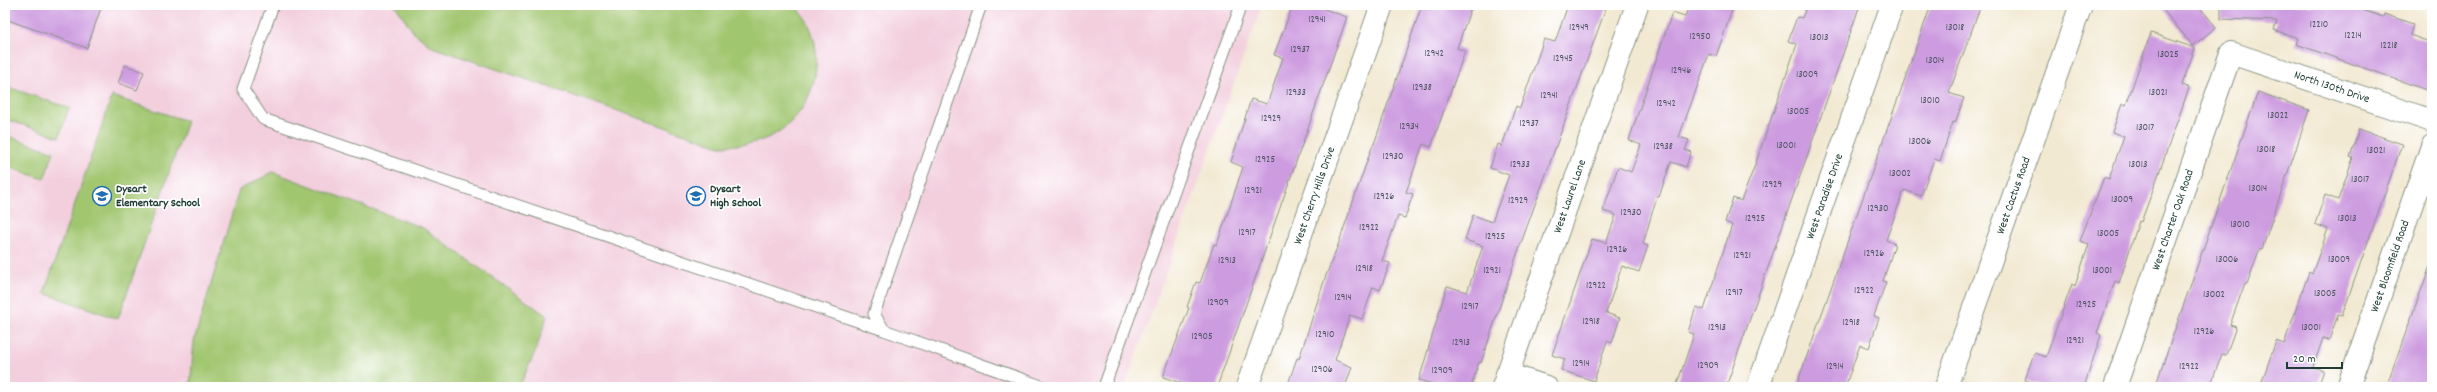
<svg xmlns="http://www.w3.org/2000/svg" width="2437" height="392" viewBox="0 0 2437 392" font-family="Dekko,sans-serif">
	<style>
		.built { fill: #f3cfde }
		.green { fill: #a1c670; stroke: #608252 }
		.building { fill: #cd9ce0 }
		.lines { fill: none; stroke-linecap: round; stroke-linejoin: round }
		.service-casing { stroke: #889383; stroke-width: 13 }
		.minor-casing { stroke: #889383; stroke-width: 24 }
		.secondary-casing { stroke: #889383; stroke-width: 24 }
		.service { stroke: #fff; stroke-width: 11 }
		.minor { stroke: #fff; stroke-width: 22 }
		.secondary { stroke: #fff; stroke-width: 22 }
		.labels { text-anchor: middle; dominant-baseline: central; stroke-width: 3.5; stroke-linejoin: round; paint-order: stroke }
		.number-label { font-size: 10px; fill: #4a555f }
		.street-label { font-size: 12px; fill: #1f3d34; stroke: #fff }
		.poi-label { font-size: 12px; font-weight: bold; fill: #1f3d34; stroke: #fff; text-anchor: start }
	</style>
	<rect width="100%" height="100%" fill="#fff"/>
	<filter id="ink" filterUnits="userSpaceOnUse"><feTurbulence type="fractalNoise" baseFrequency=".025" numOctaves="2"/><feDisplacementMap in="SourceGraphic" scale="8" xChannelSelector="R" yChannelSelector="G"/><feConvolveMatrix kernelMatrix="1 2 1 2 8 2 1 2 1" color-interpolation-filters="sRGB"/></filter>
	<filter id="wash" filterUnits="userSpaceOnUse"><feTurbulence type="fractalNoise" baseFrequency=".012" numOctaves="4" result="noise"/><feDisplacementMap in="SourceGraphic" scale="16" xChannelSelector="R" yChannelSelector="G"/><feGaussianBlur stdDeviation="0.9" result="paint"/><feColorMatrix in="noise" values="0 0 0 0 0 0 0 0 0 0 0 0 0 0 0 0 0 1.4 0 .05"/><feComposite in="paint" operator="in"/></filter>
	<g filter="url(#wash)">
		<rect width="100%" height="100%" fill="#f2e9d2"/>
		<path class="built" d="M5,5h1257l-137,382h-1120z"/>
		<path class="green" d="M395,5h400c5,6 11,13 14,20 19,43 0,96 -44,114 -13,5 -31,7 -45,7l-288,-99 -18,-14z
			M8,87l61,21 -10,29 -54,-18v-21z
			M112,96l75,25 -69,198 -74,-26z
			M5,135l49,17 -10,27 -39,-13z
			M273,172l150,56 124,88 -11,34 -17,37h-329l4,-46 45,-151z"/>
		<g id="blocks">
			<path class="building" d="M5,5h97l-15,43 -82,-29z
				M1293,5h20l34,12 -130,370h-25l-29,-10 26,-69 -2,-1 9,-25 4,1 14,-39 3,1 26,-78 -12,-5 20,-63 16,5 16,-46 -9,-3z
				M1422,5h50l-15,43 8,3 -34,96 -8,-3 -17,48 7,2 -8,24 -7,-2 -16,45 8,2 -10,27 -7,-3 -11,32 -12,-4 -15,45 17,7 -7,20h-58l10,-29 2,1 26,-81 13,-33 35,-101h1z
				M1568,5h39l-91,252 -35,106 -2,-1 -8,25h-29l-23,-7 28,-94 20,6 16,-46 -18,-6 8,-25 19,7 17,-47 -19,-7 8,-24 4,2 14,-40 4,2 24,-69 11,3z
				M1689,5h45l-18,51 -7,-2 -30,83 10,3 -4,10 6,2 -5,15 -15,-5 -12,35 -2,-1 -14,48 5,2 -9,26 -17,-6 -16,47 14,5 -8,25 -5,-2 -13,40 -33,-11 4,-11 -13,-4 40,-116 14,4 10,-28 -13,-4 15,-44 13,5 10,-27 -12,-5 43,-127 13,4z
				M1807,5h53l-134,382h-50l18,-53 -6,-2 8,-25 8,3 28,-85 -7,-3 8,-24 8,3 14,-36 42,-121 -9,-3 9,-24 5,1z
				M1931,5h50l-32,88 15,5 -9,25 -2,-1 -13,39 -6,-2 -13,37 -17,-6 -18,50 9,4 -12,37 3,1 -12,34 5,2 -10,30 -9,-3 -15,42h-49z
				M2159,5h39l18,22 -23,19z
				M2221,5h127l35,12 1,-3 29,10 -3,11 22,8v49l-136,-48 2,-6 -24,-8 3,-9 -56,-2z
				M2151,33l44,15 -13,37 7,3 -35,99 -13,35 -2,-1 -20,62 -4,-2 -18,52 4,2 -17,52h-40l-19,-7 9,-27 12,4 26,-73 3,2 14,-42 -9,-3 24,-64 5,2 15,-43 -12,-4 10,-28 4,1z
				M125,65l19,7 -7,18 -19,-7z
				M2258,92l51,18 -47,139 -2,-1 -13,36 -2,-1 -15,42 6,2 -10,28 -4,-1 -12,33h-55z
				M2359,129l43,15 -60,172 -4,-1 -9,25 -6,-2 -10,29 11,3 -6,17h-58l16,-46 8,3 25,-72 3,2 16,-45 -13,-5 10,-29 13,5 15,-42 -3,-1z
				M2430,266h2v121h-46z"/>
		</g>
	</g>
	<g filter="url(#ink)">
		<use href="#blocks" fill-opacity="0" stroke="#889383" stroke-width="1"/>
		<g class="lines">
			<g class="service-casing">
				<path id="service" d="M273,5l-30,84 20,30 621,211
					M981,5l-107,309 10,16 160,57
					M1104,387l137,-382"/>
			</g>
			<g class="minor-casing">
				<g id="minor">
					<path d="M1507,374l39,13"/>
					<path id="s1" d="M1247,387l135,-382"/>
					<path id="s2" d="M1503,387l134,-382"/>
					<path id="s3" d="M1758,387l134,-382"/>
					<path id="s4" d="M2115,387l116,-334 201,68"/>
					<path id="s5" d="M2348,387l84,-241"/>
				</g>
			</g>
			<g class="secondary-casing">
				<g id="secondary">
					<path id="s6" d="M1946,387l135,-382"/>
				</g>
			</g>
			<use href="#service" class="service"/>
			<use href="#minor" class="minor"/>
			<use href="#secondary" class="secondary"/>
		</g>
	</g>
	<defs>
		<g id="school-ring" transform="scale(1)"><circle r="9.5" fill="#fff" stroke="#1f6fb2" stroke-width="1.5"/><path d="M0-5L7-2L0 1L-7-2ZM-4 1L0 2.5L4 1V4Q0 6-4 4Z" fill="#1f6fb2"/></g>
	</defs>
	<g fill-rule="evenodd">
		<use href="#school-ring" x="102" y="196"/>
		<use href="#school-ring" x="696" y="196"/>
	</g>
	<g class="labels">
		<g class="number-label">
			<text x="1317" y="20">12941</text>
			<text x="2319" y="25">12210</text>
			<text x="1579" y="28">12949</text>
			<text x="1955" y="28">13018</text>
			<text x="2353" y="36">12214</text>
			<text x="1700" y="37">12950</text>
			<text x="1819" y="38">13013</text>
			<text x="2389" y="46">12218</text>
			<text x="1300" y="50">12937</text>
			<text x="1434" y="54">12942</text>
			<text x="2168" y="55">13025</text>
			<text x="1563" y="59">12945</text>
			<text x="1935" y="61">13014</text>
			<text x="1681" y="71">12946</text>
			<text x="1807" y="75">13009</text>
			<text x="1422" y="88">12938</text>
			<text x="1296" y="93">12933</text>
			<text x="2158" y="93">13021</text>
			<text x="1549" y="96">12941</text>
			<text x="1930" y="101">13010</text>
			<text x="1666" y="104">12942</text>
			<text x="1798" y="112">13005</text>
			<text x="2278" y="116">13022</text>
			<text x="1271" y="119">12929</text>
			<text x="1529" y="124">12937</text>
			<text x="1409" y="127">12934</text>
			<text x="2145" y="128">13017</text>
			<text x="1920" y="142">13006</text>
			<text x="1786" y="146">13001</text>
			<text x="1663" y="147">12938</text>
			<text x="2266" y="150">13018</text>
			<text x="2376" y="151">13021</text>
			<text x="1393" y="157">12930</text>
			<text x="1265" y="160">12925</text>
			<text x="1520" y="165">12933</text>
			<text x="2138" y="165">13013</text>
			<text x="1900" y="174">13002</text>
			<text x="2360" y="180">13017</text>
			<text x="1772" y="185">12929</text>
			<text x="2258" y="189">13014</text>
			<text x="1253" y="191">12921</text>
			<text x="1384" y="197">12926</text>
			<text x="2122" y="200">13009</text>
			<text x="1518" y="201">12929</text>
			<text x="1878" y="209">12930</text>
			<text x="1631" y="213">12930</text>
			<text x="1755" y="219">12925</text>
			<text x="2347" y="219">13013</text>
			<text x="2240" y="225">13010</text>
			<text x="1369" y="228">12922</text>
			<text x="1247" y="233">12917</text>
			<text x="2108" y="234">13005</text>
			<text x="1495" y="237">12925</text>
			<text x="1617" y="250">12926</text>
			<text x="1874" y="254">12926</text>
			<text x="1742" y="256">12921</text>
			<text x="2227" y="260">13006</text>
			<text x="2339" y="260">13009</text>
			<text x="1227" y="261">12913</text>
			<text x="1364" y="269">12918</text>
			<text x="1492" y="271">12921</text>
			<text x="2102" y="271">13001</text>
			<text x="1596" y="286">12922</text>
			<text x="1864" y="291">12922</text>
			<text x="1734" y="293">12917</text>
			<text x="2325" y="294">13005</text>
			<text x="2214" y="295">13002</text>
			<text x="1343" y="298">12914</text>
			<text x="1218" y="303">12909</text>
			<text x="2086" y="305">12925</text>
			<text x="1470" y="307">12917</text>
			<text x="1591" y="322">12918</text>
			<text x="1851" y="323">12918</text>
			<text x="1717" y="328">12913</text>
			<text x="2311" y="328">13001</text>
			<text x="2204" y="332">12926</text>
			<text x="1325" y="335">12910</text>
			<text x="1202" y="337">12905</text>
			<text x="2075" y="341">12921</text>
			<text x="1461" y="343">12913</text>
			<text x="1581" y="364">12914</text>
			<text x="1708" y="366">12909</text>
			<text x="1835" y="367">12914</text>
			<text x="2189" y="367">12922</text>
			<text x="1322" y="370">12906</text>
			<text x="1442" y="371">12909</text>
		</g>
		<g class="street-label">
			<text stroke="none"><textPath href="#s4" startOffset="460">North 130th Drive</textPath></text>
			<text stroke="none"><textPath href="#s1" startOffset="203">West Cherry Hills Drive</textPath></text>
			<text stroke="none"><textPath href="#s2" startOffset="202">West Laurel Lane</textPath></text>
			<text stroke="none"><textPath href="#s3" startOffset="202">West Paradise Drive</textPath></text>
			<text stroke="none"><textPath href="#s6" startOffset="203">West Cactus Road</textPath></text>
			<text stroke="none"><textPath href="#s4" startOffset="177">West Charter Oak Road</textPath></text>
			<text stroke="none"><textPath href="#s5" startOffset="128">West Bloomfield Road</textPath></text>
		</g>
		<g class="poi-label">
			<text x="116" y="189">Dysart<tspan x="116" dy="14">Elementary School</tspan></text>
			<text x="710" y="189">Dysart<tspan x="710" dy="14">High School</tspan></text>
		</g>
	</g>
	<rect width="2437" height="392" fill="none" stroke="#fff" stroke-width="20"/>
	<path d="M2287 362v6h55v-6" fill="none" stroke="#1f3d34" stroke-width="2"/>
	<text x="2293" y="362" font-size="12" fill="#1f3d34" stroke="#ffffff" stroke-width="3" paint-order="stroke">20 m</text>
</svg>
